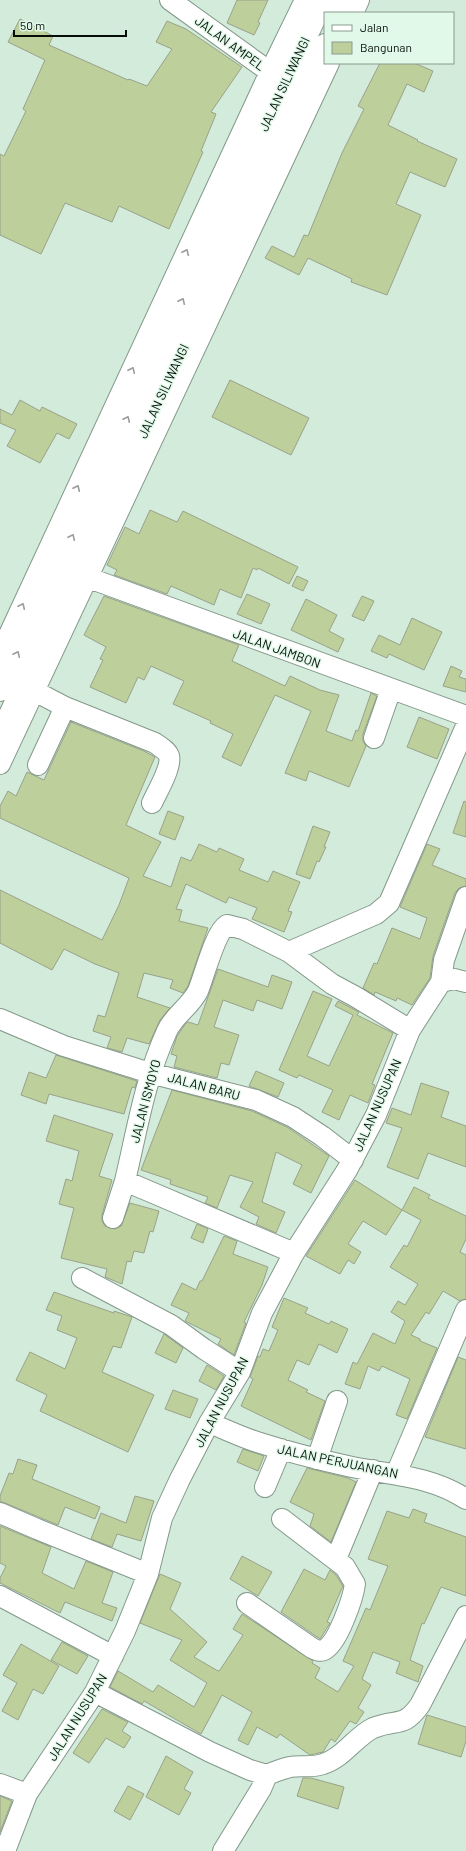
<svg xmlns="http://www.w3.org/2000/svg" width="466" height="1851" viewBox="0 0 466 1851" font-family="Barlow,sans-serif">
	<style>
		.building { fill: #bdcf9a; stroke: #99a28b }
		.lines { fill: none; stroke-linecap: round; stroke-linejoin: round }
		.minor-casing { stroke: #83998a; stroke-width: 22 }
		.highway-casing { stroke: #83998a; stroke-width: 24 }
		.minor { stroke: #fff; stroke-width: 20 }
		.highway { stroke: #fff; stroke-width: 22 }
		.oneway { stroke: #9b9e9c }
		.labels { text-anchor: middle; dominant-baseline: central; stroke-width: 3; stroke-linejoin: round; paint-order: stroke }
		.street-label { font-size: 13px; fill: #060d08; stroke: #e0f9e8 }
	</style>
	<rect width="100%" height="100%" fill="#d3ebda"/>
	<path class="building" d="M237,0h31l-10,22 2,1 -6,12 -27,-12z
		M20,19l33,17 -4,9 79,35 1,-1 18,7 25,-37 -16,-7 11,-21 19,8 56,38 -31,45 5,2 -15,37 2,1 -34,77 -50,-23 -7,16 -47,-19 -24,51 -41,-19v-81l4,2 22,-45 -3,-2 22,-49 -37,-18z
		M380,63h34l19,8 -9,21 -17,-8 -19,41 30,15 -1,1 40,18 -12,28 -35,-15 -14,32 25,11 -34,80 -36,-13 1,-3 -44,-21 -9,17 -34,-17 7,-12 22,11 10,-22 4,1 34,-83 22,-44 -6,-3z
		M230,380l79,38 -18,37 -79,-38z
		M20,400l20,11 2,-4 35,17 -8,15 -12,-6 -17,30 -33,-17 9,-16 -16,-7v-14l12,6z
		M150,510l27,12 6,-11 115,56 -9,17 -31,-16 -1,2 -4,-2 -12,30 -21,-9 -6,16 -43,-19 -4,8 -53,-19 3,-5 -10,-5 18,-38 14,7z
		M297,576l11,5 -5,10 -11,-5z
		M247,594l23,10 -9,20 -24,-10z
		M104,596l135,49 -7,16 53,25 5,-10 30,14 19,5 -13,36 26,10 4,-11 2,1 13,-38 6,3 -14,38v7l3,5 -17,41 -40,-16 -3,10 -21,-8 26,-62 -36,-16 -34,71 -19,-9 11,-23 -23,-11 1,-2 -38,-17 11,-23 -33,-15 -7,14 -6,-3 -12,26 -36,-16 13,-27 -3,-1 6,-12 -22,-12z
		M362,596l12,5 -10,20 -12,-5z
		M306,599l31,16 -8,16 15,8 -6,13 -47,-22z
		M412,618l30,14 -18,38 -35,-16 -2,4 -16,-7 8,-16 21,10z
		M451,666l11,5 -3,6 7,2v13l-23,-6z
		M419,717l30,12 -12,30 -30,-12z
		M71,722l73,29 11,6 -29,68 35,17 -18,34 28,11 10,-30 10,4 8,-17 18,8 2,-4 25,11 -5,11 29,12 5,-11 27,11 -12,29 4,1 -8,20 -32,-13 5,-11 -28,-11 -3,6 -40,-19 -10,25 6,1 -3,11 29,7 -20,58 -5,7 -13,-5 3,-8 -29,-7 -7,24 33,11 -10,12 -11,24 -22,-6 -5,14 -15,-4 4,-11 -18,-6 5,-16 7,2 14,-44 -24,-9 -31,-15 -12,21 -52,-27v-53l102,50 17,-35 10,-27 -129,-60v-12l8,-15 8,5 11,-24 17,8z
		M464,801l2,1v35l-13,-4z
		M168,811l16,6 -9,23 -16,-6z
		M313,826l17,6 -6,15h2l-7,15 -2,-1 -7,18 -14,-5z
		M427,844l13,5 -8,16 34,14v7l-7,2 -4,5 -22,63 -3,22 -18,27 -15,-7 -1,3 -21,-9 -1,3 -11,-7 11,-25 3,1 15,-36 28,11 7,-21 -27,-11z
		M218,969l50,18 4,-12 20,7 -10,27 -25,-9 -4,11 -30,-11 -9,27 25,8 -10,30 -8,-2 -4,15 -43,-11 3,-11 -6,-2 6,-18 9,-13 2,-1 10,3z
		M313,991l19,8 -25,57 22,10 24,-51 -18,-9 3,-5 21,11 -2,3 36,18 -21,51 3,1 -7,18 -18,-8 -11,25 -17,-8 11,-22 -34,-15 -2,3 -18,-8z
		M56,1055l81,26 -2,7 -3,-1 -8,27 -75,-20 -3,10 -25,-9 8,-23 17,6z
		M256,1071l28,12 -6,14 -29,-11z
		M421,1083l28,9 -8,25 25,9v41l-38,-14 -10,26 -31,-12 15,-39 -16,-5 6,-15 19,7z
		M172,1090l80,21 35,16 42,29 -18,37 -18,-9 9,-19 -26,-13 -14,50 23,10 -9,21 -20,-9 3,-7 -19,-10 13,-25 -23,-7 -13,33 -12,-5 3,-6 -38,-13 1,-4 -30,-10z
		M54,1115l59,19 -14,42 13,4 -10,35v6l3,5 10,3 6,-3 9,-23 29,8 -6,21 -3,-1 -6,22 -10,-2 -3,11 -4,-1 -5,23 -17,-7 2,-8 -46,-11 13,-50 -15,-4 7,-25 6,2 7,-30 -33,-10z
		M355,1180l47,30 -16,25 -23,-14 -15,23 13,8 -7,12 -6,-4 -8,14 -34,-18z
		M414,1187l16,8 -2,3 38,18v23l-6,13 6,3v44l-6,2 -17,-10 -14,23 -3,-2 -15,23 9,4v2l17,7 -30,71 -11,-4 14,-36 -28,-13 -3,5 -11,-5 -8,23 -15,-5 8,-22 4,2 16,-31 22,11 10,-23 -14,-9 7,-11 7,4 13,-21 -28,-17 14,-22 3,2 14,-27 -19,-10z
		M197,1224l11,5 -5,14 -12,-5z
		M224,1236l13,5 -4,13 35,13 -6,18 -18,37 2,1 -12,32 -16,-11 3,-5 -36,-18 4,-8 -18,-8 11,-22 14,7 4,-9h2z
		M54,1292l60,21v-2l18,6 -11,31 -8,-2 -11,26 52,23 -26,57 -88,-41 7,-16 -31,-15 14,-28 35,17 12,-31 -20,-8 5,-14 -16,-6z
		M284,1298l24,10 -3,5 24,11 2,-3 17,8 -11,24 -18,-9 -10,21 -12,-5 -9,20 20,10 -2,2 19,9 -14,39 -70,-34 12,-27 -3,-2 8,-21 2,1 3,-8 6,2 9,-21 -6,-3z
		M164,1334l19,14 -7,15 -21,-10z
		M458,1357l8,3v89l-41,-12z
		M207,1365l17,11 -8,14 -17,-9z
		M173,1390l25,9 -8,19 -25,-9z
		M243,1449l21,7 -6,15 -21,-9z
		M18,1459l19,6 -5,14 68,28 -5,12 -30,-12 -7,18 -58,-24v-5l9,-23 4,1z
		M307,1468l41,10 8,4 -25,60 -21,-16 4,-12 -24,-12z
		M135,1496l19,5 -13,40 -24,-7 -5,13 -21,-8 10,-26 25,10z
		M413,1509l14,5 -3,8 42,15v59l-25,-9 -17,37 -2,-1 -12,37 13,6 -5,16 -22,-9 4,-11 -27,-10 -11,27 9,6 -13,23 6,4 -8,12 -6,-3 -15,21 -4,-3 -8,13 -13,3 -30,-21 -3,4 -20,-11 -9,18 -10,-5 14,-28 -30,-17 -21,39 -57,-33 -2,3 -32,-17 8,-16 35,21 5,-7 36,22 13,-24 -37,-23 12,-20 -42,-17 20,-49 21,9 -11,26 37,33 -13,15 24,14 2,-1 23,-35 -10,-6 9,-15 71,47 -1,2 8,5 -5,10 23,14 16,-26 -11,-5 23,-53 4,2 18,-44 -20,-7 19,-48 22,7z
		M0,1526l51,21 -9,26 32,16 12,-28 27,11 -11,31 15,5 -5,13 -47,-19 -5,11 -60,-30v-5l6,-12 -6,-3z
		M242,1556l30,16 -14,24 -28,-17z
		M304,1569l21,11 5,-10 6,5 7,11 -16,36 3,1 -10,16 -39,-27z
		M62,1642l26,14 -11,18 -26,-14z
		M21,1644l38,22 -16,28 -10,-5 -15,31 -16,-9 15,-28 -14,-8z
		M102,1709l26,13 -6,9 9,6 -7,11 -18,-10 -17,25 -16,-10z
		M427,1715l39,12v14l-5,16 -43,-13z
		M166,1756l27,16 -9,17 7,4 -12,22 -33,-18z
		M303,1778h8l33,9 -6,22 -41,-13z
		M128,1786l16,8 -14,26 -16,-9z
		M0,1796l12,5 -12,31z"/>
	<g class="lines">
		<g class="minor-casing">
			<path id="minor" d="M170,0l100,72
				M353,13l6,-13
				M89,578l377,138
				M0,654l270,-582 35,-72
				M25,686l40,21 90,36c5,4 12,7 14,13 3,11 -12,36 -17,47
				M374,738l17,-49
				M0,764l329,-701
				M38,765l27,-58
				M289,952l87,-38 13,-11 77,-177
				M441,982l3,-22 22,-63
				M0,1019l64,27 86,27 106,27 37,17 29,19 31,24
				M113,1218l12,-37
				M294,1253l-169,-72c12,-51 20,-102 42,-150 7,-16 23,-24 31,-40 6,-14 17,-59 29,-66l16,4 46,23 43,32 24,13 54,33
				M82,1278l89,47 33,24 36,23
				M209,1423c16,6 32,14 48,19 31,10 63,18 95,25 40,8 79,9 114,32
				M317,1459l20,-58
				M396,1474l70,-164
				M265,1487l16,-38
				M0,1513l37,16 111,45
				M336,1559l37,-89
				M0,1596l113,60
				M247,1603l65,45c4,2 8,4 12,2 14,-7 29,-52 31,-66l-10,-17 -63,-48
				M95,1692l115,60 40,18 17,5
				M0,1784l27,10
				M5,1851l22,-57 68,-102 30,-61 23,-57 14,-56 18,-39 29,-56 31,-51 22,-59 32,-60 53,-83 29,-55 34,-85 31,-48 13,-3 12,3
				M223,1851l38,-62 6,-14c7,-3 15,-6 23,-8 11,-2 22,1 33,-3 20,-6 32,-27 50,-36 24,-10 30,1 47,-23l46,-89"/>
		</g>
		<g class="highway-casing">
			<path id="highway" d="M340,13l6,-13
				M0,690l323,-690
				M0,736l325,-691"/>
		</g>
		<use href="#minor" class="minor"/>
		<use href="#highway" class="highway"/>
	</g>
	<defs><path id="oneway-chevron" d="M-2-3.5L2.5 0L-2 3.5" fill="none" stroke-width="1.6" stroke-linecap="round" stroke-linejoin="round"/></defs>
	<g class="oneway">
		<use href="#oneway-chevron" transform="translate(186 252) rotate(-65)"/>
		<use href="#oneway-chevron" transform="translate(182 301) rotate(-65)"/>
		<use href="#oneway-chevron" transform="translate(132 370) rotate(-65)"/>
		<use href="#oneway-chevron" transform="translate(127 419) rotate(-65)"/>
		<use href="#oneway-chevron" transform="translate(77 488) rotate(-65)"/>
		<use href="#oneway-chevron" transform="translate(72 537) rotate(-65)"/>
		<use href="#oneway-chevron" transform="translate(22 606) rotate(-65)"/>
		<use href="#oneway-chevron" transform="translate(17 654) rotate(-65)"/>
	</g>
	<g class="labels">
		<g class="street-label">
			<text transform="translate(230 43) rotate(36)">JALAN AMPEL</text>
			<text transform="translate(284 84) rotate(-65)">JALAN SILIWANGI</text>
			<text transform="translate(163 391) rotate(-65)">JALAN SILIWANGI</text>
			<text transform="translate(277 648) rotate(20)">JALAN JAMBON</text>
			<text transform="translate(204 1086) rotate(15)">JALAN BARU</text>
			<text transform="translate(145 1101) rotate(-75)">JALAN ISMOYO</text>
			<text transform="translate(377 1105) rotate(-66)">JALAN NUSUPAN</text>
			<text transform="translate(221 1402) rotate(-62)">JALAN NUSUPAN</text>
			<text transform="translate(338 1461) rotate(12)">JALAN PERJUANGAN</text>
			<text transform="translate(77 1717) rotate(-58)">JALAN NUSUPAN</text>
		</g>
	</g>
	<rect x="324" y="12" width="130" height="52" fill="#e0f9e8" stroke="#899b8e"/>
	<rect x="332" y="25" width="20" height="6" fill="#ffffff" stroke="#899b8e"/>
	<text x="360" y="32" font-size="12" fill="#060d08">Jalan</text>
	<rect x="332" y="42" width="20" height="12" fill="#bdcf9a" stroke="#899b8e"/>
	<text x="360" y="52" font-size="12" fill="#060d08">Bangunan</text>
	<path d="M14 30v6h112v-6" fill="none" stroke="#060d08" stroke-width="2"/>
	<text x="20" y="30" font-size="12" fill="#060d08" stroke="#e0f9e8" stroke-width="3" paint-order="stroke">50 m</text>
</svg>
